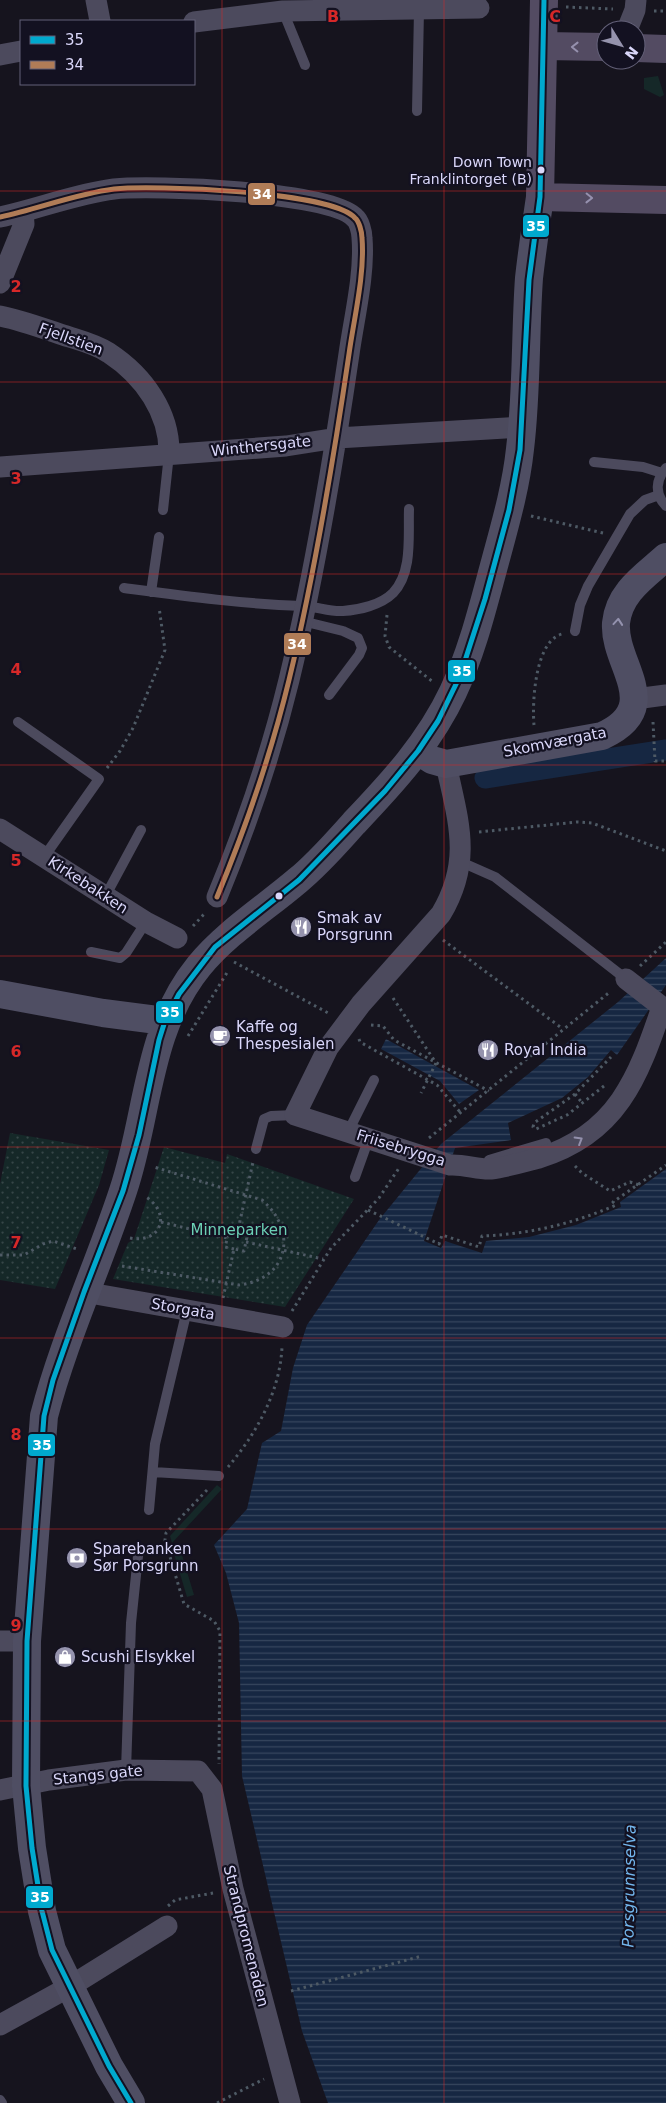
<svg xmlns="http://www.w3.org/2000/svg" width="666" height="2103" viewBox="0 0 666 2103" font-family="'DejaVu Sans',sans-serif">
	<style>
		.grass { fill: #152828 }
		.park { fill: url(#park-dots) }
		.water { fill: url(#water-rules) }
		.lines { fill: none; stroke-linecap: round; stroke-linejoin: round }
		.canal { stroke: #162742; stroke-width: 21 }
		.path { stroke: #4e5a65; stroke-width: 3; stroke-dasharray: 2.5 4; stroke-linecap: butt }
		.lane { stroke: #4c4a5d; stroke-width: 10 }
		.street { stroke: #4c4a5d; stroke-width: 21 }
		.secondary { stroke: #4f4e63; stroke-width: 28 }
		.primary { stroke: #534b62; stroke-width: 28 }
		.bus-1-casing { stroke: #131121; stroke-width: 9 }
		.bus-2-casing { stroke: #131121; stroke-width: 9 }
		.bus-1 { stroke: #00a9ce; stroke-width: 5 }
		.bus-2 { stroke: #b07c57; stroke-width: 5 }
		.oneway { stroke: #9691ae }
		.oneway2 { stroke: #9492ae }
		.oneway3 { stroke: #9390ac }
		.grid { fill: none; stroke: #d62828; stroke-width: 1; stroke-opacity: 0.55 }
		.bus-dot { fill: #dad7fa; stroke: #131121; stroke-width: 2 }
		.labels { text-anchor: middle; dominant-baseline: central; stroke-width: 4.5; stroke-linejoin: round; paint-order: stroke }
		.bus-label { font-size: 14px; fill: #dad7fa; stroke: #131121; text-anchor: end }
		.street-label { font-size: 15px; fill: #dad7fa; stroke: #131121 }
		.poi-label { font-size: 15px; fill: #dad7fa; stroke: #131121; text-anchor: start }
		.park-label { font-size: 15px; fill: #6cd0b6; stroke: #131121 }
		.water-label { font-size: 16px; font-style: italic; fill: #72b5ec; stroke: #131121 }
		.grid-label { font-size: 16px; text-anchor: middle; font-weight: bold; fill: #d62828; stroke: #131121; stroke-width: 4.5; stroke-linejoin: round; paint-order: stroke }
		.line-badge { stroke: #131121; stroke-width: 2 }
		.badge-label { font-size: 14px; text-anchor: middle; font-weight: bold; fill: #fff }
	</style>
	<defs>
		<pattern id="park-dots" width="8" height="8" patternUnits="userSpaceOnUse" patternTransform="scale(1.25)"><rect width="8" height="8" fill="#152828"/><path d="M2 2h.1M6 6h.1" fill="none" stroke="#364648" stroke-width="1.8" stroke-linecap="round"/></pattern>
		<pattern id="water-rules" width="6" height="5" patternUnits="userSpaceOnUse" patternTransform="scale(1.25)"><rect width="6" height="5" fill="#162742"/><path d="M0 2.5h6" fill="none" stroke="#37465e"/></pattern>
	</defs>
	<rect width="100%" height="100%" fill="#16141e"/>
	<path class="grass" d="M658,76l6,19 -4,2 -16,-8v-11z
		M217,1485l5,4 -50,54 -2,-7z
		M179,1545l15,50 -7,2 -15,-50z"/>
	<path class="park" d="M10,1133l99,17 -10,35 -44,104 -55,-9v-96z
		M164,1147l61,16 2,-9 127,45 -69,108 -172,-28 15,-36 6,-4z"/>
	<path class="water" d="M666,958v27l-49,70 -6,-5 -23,27 -26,21 -54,25 3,17 -56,8 -31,93 17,7 4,-7 37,12 4,-12 43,-4 47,-12 45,-18 -1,-5 46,-33v934h-338l-26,-72 -60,-255 -3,-153 -13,-50 -12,-28 33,-36 15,-66 19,-12 12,-63 14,-43 72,-105 62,-76 177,-142z
		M386,1039l93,51 -20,14 -19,-23 -59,-32z"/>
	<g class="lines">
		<path class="canal" d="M485,778l181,-28"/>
		<path class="path" d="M566,7l47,2
			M654,11h12
			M531,516l72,17
			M387,615l-2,21 4,11 44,35
			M653,722l2,39h11
			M534,725c-2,-23 1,-84 28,-91
			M107,768l13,-17 13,-23 32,-78 -6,-43
			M479,832l98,-10 15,1 74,28
			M193,926l13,-14
			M443,940l120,89
			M234,962l96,52
			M640,966l26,-24
			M393,998l43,65 -15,30
			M371,1025l12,1 11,14 95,51
			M188,1036l40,-65
			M359,1039l1,3 77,43 23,27
			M604,1086l-37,29 -31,14 -3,-2 1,-4 41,-29 36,-37
			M575,1094l8,10
			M429,1138l182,-147
			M575,1166l7,7 28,18 20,-9 9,3
			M368,1210l71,34 3,-9 37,12 3,-11c48,-2 90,-12 134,-31l-3,-3 53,-37
			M161,1222l66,16
			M130,1238c31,6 42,-24 16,-41
			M246,1242l77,17
			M234,1249l-9,-2 5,-19 8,2
			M0,1255h24l19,-11 10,-3 24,8
			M122,1266l117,19c50,-6 59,-54 23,-85l-108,-33
			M223,1298l11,-49 10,2 4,-19 -10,-2 15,-68
			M292,1311l39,-63 48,-50 20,-30
			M228,1467c28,-33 52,-75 54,-120
			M207,1490l-41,43 -1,7 19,64 30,17 6,10 -1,133
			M168,1906l7,-6 38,-7
			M291,1991l131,-35
			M217,2103l47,-24"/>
		<path class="lane" d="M283,11l22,54
			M417,111l2,-101
			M594,462l49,5 19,6
			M666,468c-10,11 -12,26 0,38
			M163,510l6,-56
			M124,588c60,8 118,16 178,18 14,0 27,6 41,5 16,-1 38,-6 50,-18 20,-21 15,-57 16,-84
			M151,592l8,-55
			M302,621l41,10 15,7 4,10 -3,7 -30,40
			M575,631l5,-26 8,-19 42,-72 15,-14 14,-5
			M18,722l81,57 -55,78
			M461,862l34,15 131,102
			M106,895l35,-65
			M91,952l29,6 6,-5 20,-31
			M348,1132l26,-52
			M256,1149l8,-30 7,-3 24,-1
			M489,1160l57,-17
			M355,1177l14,-39
			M153,1472l66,4
			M149,1510l6,-66 32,-134
			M126,1770l5,-147 7,-67
			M0,2100l2,3"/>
		<path class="street" d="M96,0l4,21
			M194,22l89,-11 196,-3
			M627,30l8,-20 1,-10
			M0,55l21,-4
			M0,217c38,-8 75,-23 114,-28 39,-4 217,2 241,29 4,3 7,14 7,20 3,36 -8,80 -13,116 -16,109 -34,219 -60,326 -18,74 -43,147 -72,217
			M0,283l24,-59 -1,-12
			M0,316c21,4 42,12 63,19 15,5 33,9 46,18 35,23 61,60 60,101
			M0,467l286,-21 51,-8 185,-11
			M635,699l31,-4
			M446,764c12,57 27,96 -5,150l-80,90 -33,44 -33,67 155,50c14,-1 29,5 41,4 16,-2 32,-7 48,-11 78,-24 99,-80 123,-151l-36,-28
			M0,829l146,93 31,16
			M84,1292l199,35
			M0,1641h27
			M0,1790l49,-10 77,-10 72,1 14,18 21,100 57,214
			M0,2025l69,-38 98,-61"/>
		<path class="secondary" d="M418,751l14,9 14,4 156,-28c64,-29 11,-71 14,-113 3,-31 29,-47 50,-66
			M0,994l103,19 62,8
			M131,2103l-22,-37 -57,-116 -10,-39 -10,-63 -6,-62 1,-145 17,-225c20,-77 54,-149 79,-225 26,-77 23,-160 76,-225 27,-33 65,-57 98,-85 21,-17 39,-38 57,-58 38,-40 75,-80 99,-131 19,-40 30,-86 42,-130 10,-37 21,-75 25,-113 7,-57 5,-114 9,-171 3,-27 7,-54 11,-81"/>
		<path class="primary" d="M544,0l-4,197 126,3
			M544,46l62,1
			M636,48l30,1"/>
		<g class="bus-1-casing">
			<path id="bus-1" d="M131,2103l-22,-37 -57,-116 -10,-39 -10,-63 -6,-62 1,-145 17,-225 9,-36 31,-88 39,-101 16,-56 20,-95 6,-19 14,-27 36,-47 84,-67 86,-89 33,-40 20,-30 22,-45 25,-77 24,-89 11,-60 9,-170 11,-83 4,-197"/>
		</g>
		<g class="bus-2-casing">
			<path id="bus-2" d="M0,217c38,-8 75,-23 114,-28 39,-4 217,2 241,29 4,3 7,14 7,20 3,36 -8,80 -13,116 -16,109 -34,219 -60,326 -18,74 -43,147 -72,217"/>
		</g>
		<use href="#bus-1" class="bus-1"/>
		<use href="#bus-2" class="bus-2"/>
	</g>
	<defs><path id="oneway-chevron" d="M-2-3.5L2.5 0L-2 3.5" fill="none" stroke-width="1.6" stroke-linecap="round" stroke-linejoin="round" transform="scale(1.25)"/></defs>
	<g class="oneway">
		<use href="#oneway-chevron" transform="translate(575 47) rotate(-179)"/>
		<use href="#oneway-chevron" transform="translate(589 198) rotate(1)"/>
	</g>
	<use class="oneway2" href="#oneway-chevron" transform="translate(618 622) rotate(-85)"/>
	<use class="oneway3" href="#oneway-chevron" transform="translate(579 1140) rotate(-31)"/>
	<path class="grid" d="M222,0v2103M444,0v2103M0,191h666M0,382h666M0,574h666M0,765h666M0,956h666M0,1147h666M0,1338h666M0,1529h666M0,1721h666M0,1912h666"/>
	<defs>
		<g id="restaurant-disc" transform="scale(1.125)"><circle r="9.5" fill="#9593ad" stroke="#131121"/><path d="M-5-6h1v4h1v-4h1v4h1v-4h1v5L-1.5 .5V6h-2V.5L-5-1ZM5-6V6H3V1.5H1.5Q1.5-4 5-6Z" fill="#fff"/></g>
		<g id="cafe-disc" transform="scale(1.125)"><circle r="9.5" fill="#9593ad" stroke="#131121"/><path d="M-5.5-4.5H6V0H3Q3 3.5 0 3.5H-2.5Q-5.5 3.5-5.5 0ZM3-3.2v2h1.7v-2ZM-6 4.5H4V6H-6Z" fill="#fff"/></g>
		<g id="bank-disc" transform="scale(1.125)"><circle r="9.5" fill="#9593ad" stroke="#131121"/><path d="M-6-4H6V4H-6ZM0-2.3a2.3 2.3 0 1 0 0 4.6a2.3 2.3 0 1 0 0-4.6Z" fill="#fff"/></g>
		<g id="shop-disc" transform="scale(1.125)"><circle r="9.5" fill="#9593ad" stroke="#131121"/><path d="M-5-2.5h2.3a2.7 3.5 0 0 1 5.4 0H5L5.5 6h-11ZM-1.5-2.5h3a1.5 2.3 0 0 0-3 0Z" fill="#fff"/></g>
	</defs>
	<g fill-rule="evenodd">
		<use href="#restaurant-disc" x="301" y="927"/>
		<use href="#cafe-disc" x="220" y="1036"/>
		<use href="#restaurant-disc" x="488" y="1050"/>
		<use href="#bank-disc" x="77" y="1558"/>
		<use href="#shop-disc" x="65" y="1657"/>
	</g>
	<g class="bus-dot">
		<circle cx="541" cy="170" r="4.5"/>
		<circle cx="279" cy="896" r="4.5"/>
	</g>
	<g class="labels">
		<g class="bus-label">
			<text x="532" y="162">Down Town<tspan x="532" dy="17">Franklintorget (B)</tspan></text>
		</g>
		<g class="street-label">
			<text transform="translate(71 339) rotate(20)">Fjellstien</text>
			<text transform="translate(261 446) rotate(-6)">Winthersgate</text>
			<text transform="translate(555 742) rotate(-11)">Skomværgata</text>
			<text transform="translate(88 885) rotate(33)">Kirkebakken</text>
			<text transform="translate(401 1148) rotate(17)">Friisebrygga</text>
			<text transform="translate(183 1309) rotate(10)">Storgata</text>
			<text transform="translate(98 1775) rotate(-6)">Stangs gate</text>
			<text transform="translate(246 1936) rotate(76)">Strandpromenaden</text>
		</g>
		<g class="poi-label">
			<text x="317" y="918">Smak av<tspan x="317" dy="17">Porsgrunn</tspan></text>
			<text x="236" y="1027">Kaffe og<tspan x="236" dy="17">Thespesialen</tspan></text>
			<text x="504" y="1050">Royal India</text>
			<text x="93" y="1549">Sparebanken<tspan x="93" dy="17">Sør Porsgrunn</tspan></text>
			<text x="81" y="1657">Scushi Elsykkel</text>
		</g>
		<g class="park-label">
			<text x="239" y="1230">Minneparken</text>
		</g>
		<g class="water-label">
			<text transform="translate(629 1886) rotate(-89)">Porsgrunnselva</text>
		</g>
	</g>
	<g class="grid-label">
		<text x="333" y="22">B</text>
		<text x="555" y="22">C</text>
		<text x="16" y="292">2</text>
		<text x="16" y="484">3</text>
		<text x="16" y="675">4</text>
		<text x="16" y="866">5</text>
		<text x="16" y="1057">6</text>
		<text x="16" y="1248">7</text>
		<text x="16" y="1440">8</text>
		<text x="16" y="1631">9</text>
	</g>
	<g class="line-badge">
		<rect x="247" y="182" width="29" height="24" rx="5" fill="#b07c57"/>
		<rect x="522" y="214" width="28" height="24" rx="5" fill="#00a9ce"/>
		<rect x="283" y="632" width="29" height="24" rx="5" fill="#b07c57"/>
		<rect x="447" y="659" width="29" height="24" rx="5" fill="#00a9ce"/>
		<rect x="155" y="1000" width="29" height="24" rx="5" fill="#00a9ce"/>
		<rect x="27" y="1433" width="29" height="24" rx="5" fill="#00a9ce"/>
		<rect x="25" y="1885" width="29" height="24" rx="5" fill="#00a9ce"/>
	</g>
	<g class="badge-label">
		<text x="262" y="199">34</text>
		<text x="536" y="231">35</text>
		<text x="297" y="649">34</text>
		<text x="462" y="676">35</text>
		<text x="170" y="1017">35</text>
		<text x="42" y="1450">35</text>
		<text x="40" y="1902">35</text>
	</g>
	<rect x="20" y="20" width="175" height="65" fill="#131121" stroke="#636078"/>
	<rect x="30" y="36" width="25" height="8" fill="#00a9ce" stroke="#636078"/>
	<text x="65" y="45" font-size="15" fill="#dad7fa">35</text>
	<rect x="30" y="61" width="25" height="8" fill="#b07c57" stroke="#636078"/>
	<text x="65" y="70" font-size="15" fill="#dad7fa">34</text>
	<g transform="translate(621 45) rotate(127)"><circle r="24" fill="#131121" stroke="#636078"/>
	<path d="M0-4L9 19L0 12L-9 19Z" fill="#9593ad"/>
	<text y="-8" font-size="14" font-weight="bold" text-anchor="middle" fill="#dad7fa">N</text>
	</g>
</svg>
